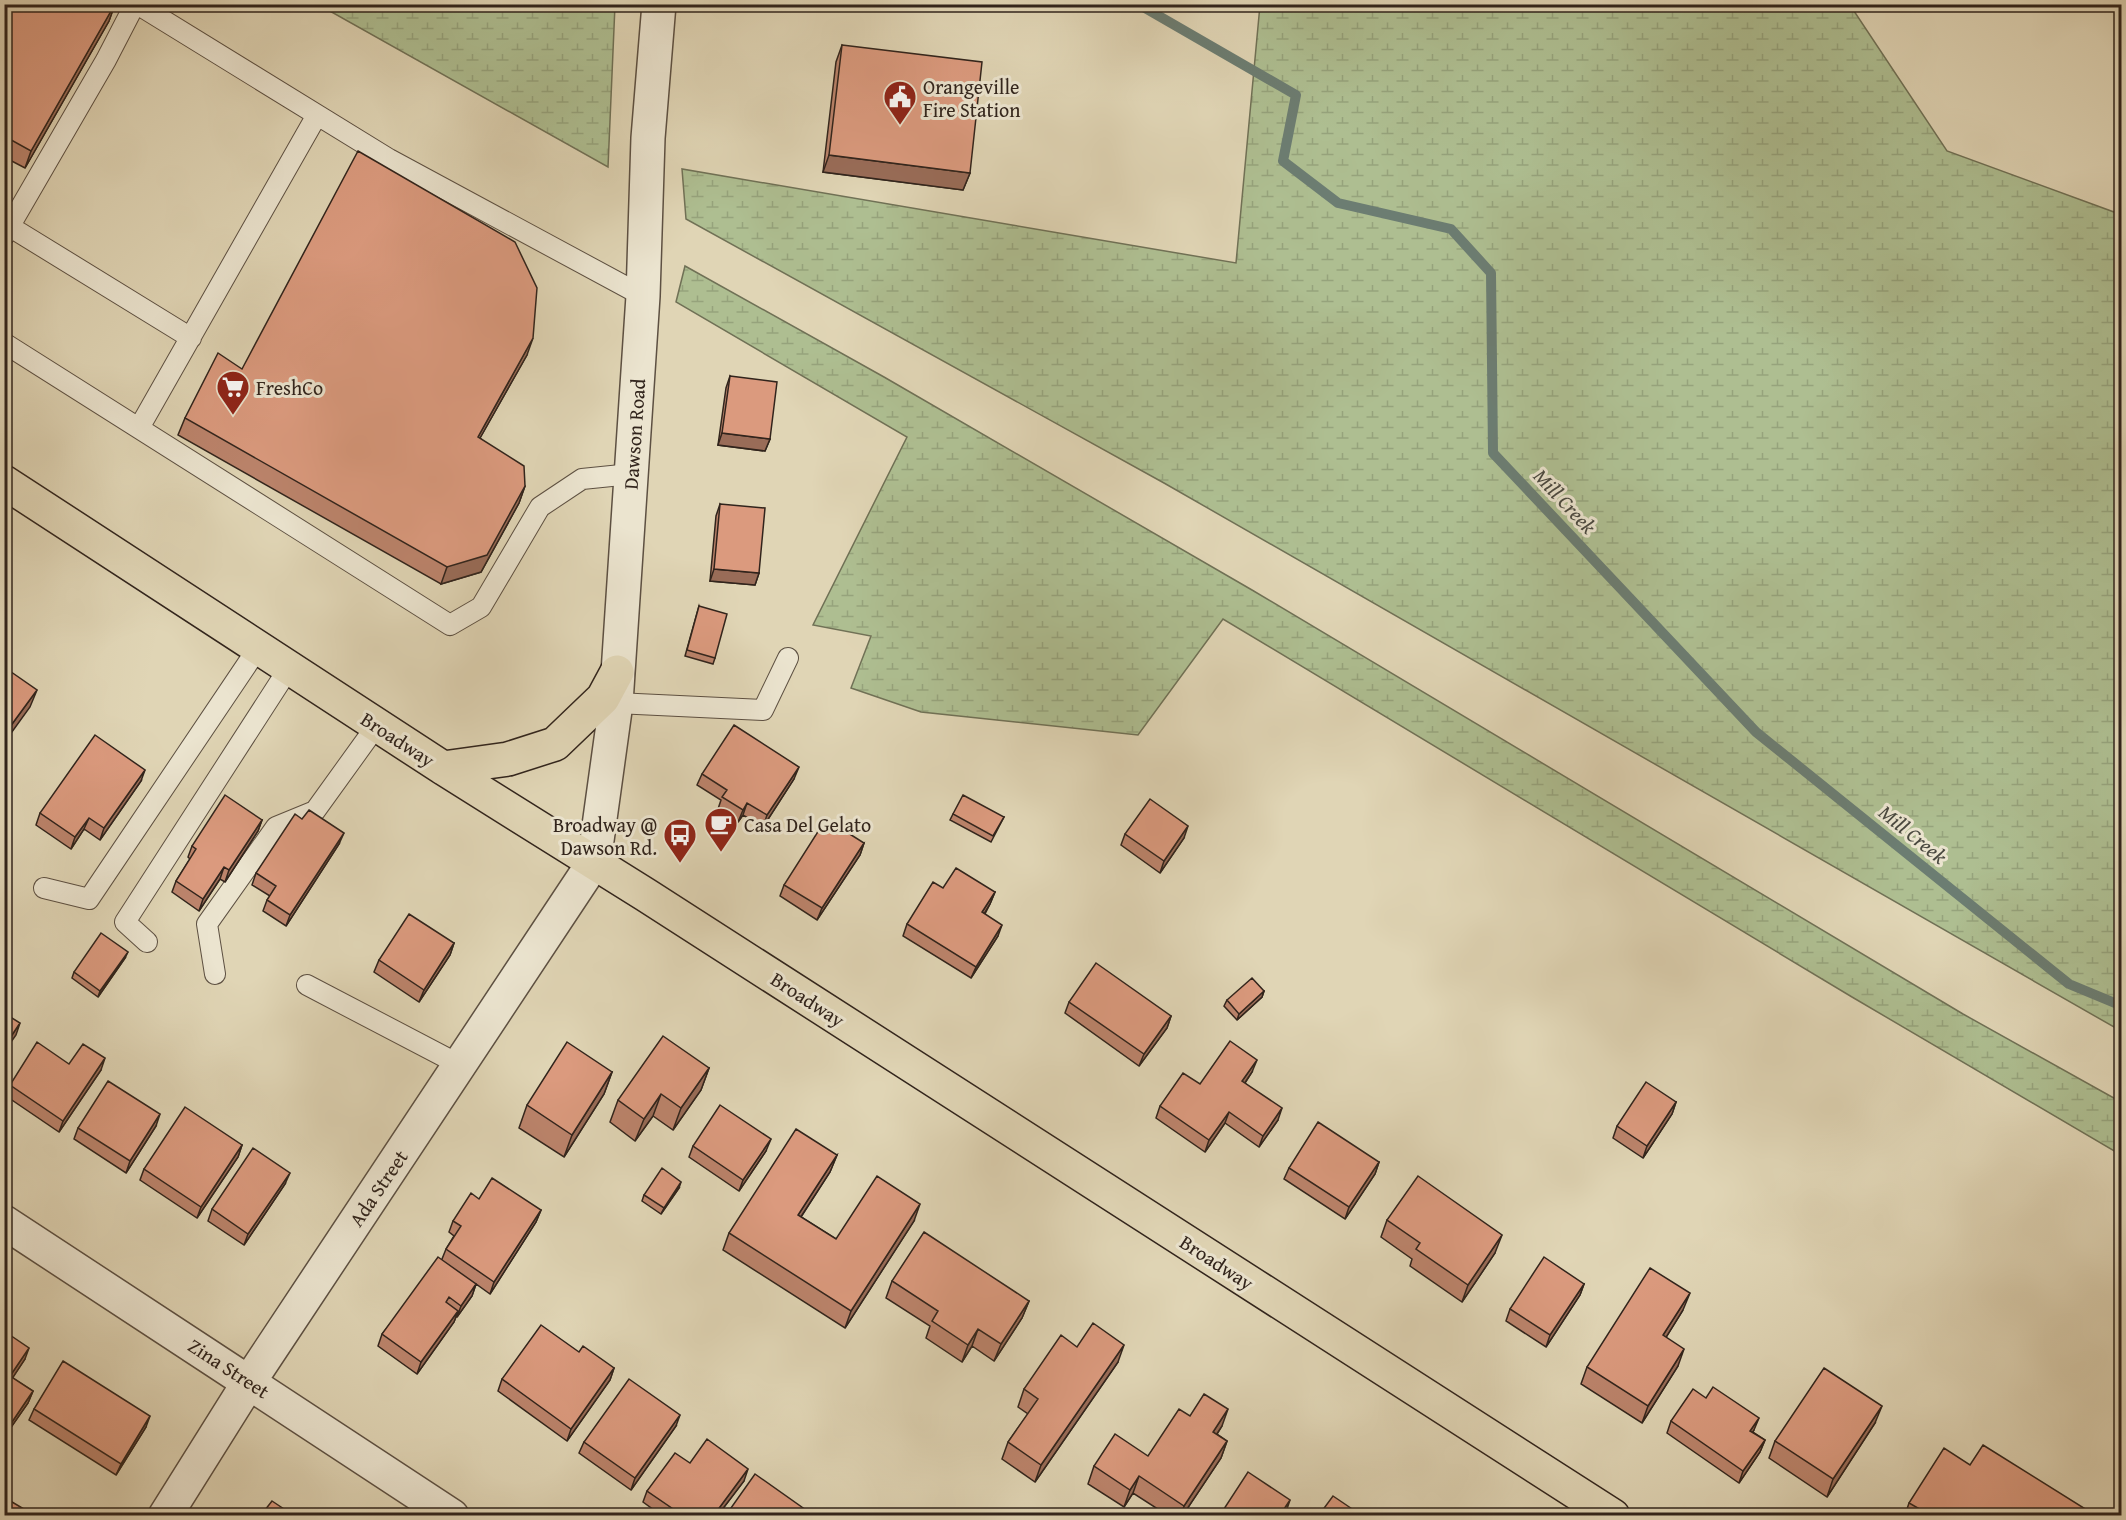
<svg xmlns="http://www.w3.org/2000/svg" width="2126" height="1520" viewBox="0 0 2126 1520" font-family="'Gentium Book Plus',serif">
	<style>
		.wetland { fill: url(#wetland-marsh); stroke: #707156; stroke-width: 1.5 }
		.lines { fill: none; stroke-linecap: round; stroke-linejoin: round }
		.stream { stroke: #6c7d72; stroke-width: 10 }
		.service-casing { stroke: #5d5042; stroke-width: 22 }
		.minor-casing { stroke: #5d5042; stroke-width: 36 }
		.tertiary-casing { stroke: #5d5042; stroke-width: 36 }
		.primary-casing { stroke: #31241c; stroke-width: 36 }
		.service { stroke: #ebe4cf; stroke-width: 20 }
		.minor { stroke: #ebe4cf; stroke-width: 33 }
		.tertiary { stroke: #ebe4cf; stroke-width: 33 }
		.primary { stroke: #e0d5b5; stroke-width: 33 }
		.wall { fill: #bc846c; stroke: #31241c; stroke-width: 1.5 }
		.shaded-wall { fill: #996c58; stroke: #31241c; stroke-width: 1.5 }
		.building { fill: #db9a7e; stroke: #31241c; stroke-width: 1.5 }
		.labels { text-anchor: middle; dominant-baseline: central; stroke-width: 6; stroke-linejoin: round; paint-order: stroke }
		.poi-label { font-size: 20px; fill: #31241c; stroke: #ebe4cf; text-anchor: start }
		.street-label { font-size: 20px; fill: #31241c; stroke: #ebe4cf }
		.water-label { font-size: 21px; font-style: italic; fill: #4a4940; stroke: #ebe4cf }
	</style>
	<defs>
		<pattern id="wetland-marsh" width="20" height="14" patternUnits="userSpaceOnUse" patternTransform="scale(1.5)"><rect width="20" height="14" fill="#aebe91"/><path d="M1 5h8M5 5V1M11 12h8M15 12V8" fill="none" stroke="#96a37c"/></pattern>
	</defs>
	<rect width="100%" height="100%" fill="#e0d5b5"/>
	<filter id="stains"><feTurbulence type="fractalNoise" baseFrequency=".00333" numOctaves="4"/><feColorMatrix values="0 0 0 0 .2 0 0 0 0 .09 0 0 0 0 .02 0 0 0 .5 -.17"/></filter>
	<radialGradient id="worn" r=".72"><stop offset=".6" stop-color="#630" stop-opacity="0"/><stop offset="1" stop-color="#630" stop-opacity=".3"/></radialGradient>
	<path class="wetland" d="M319,5h296l-7,162z
		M1260,5h590l97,146 167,61 7,-10v829l-957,-548 -478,-264 -4,-50 554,94z
		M685,266l199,111 368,213 711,424 158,88v53l-269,-158 -629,-378 -85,116 -217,-23 -70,-24 20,-52 -58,-11 94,-188 -231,-135z"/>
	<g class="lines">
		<path class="stream" d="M1138,4l158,91 -13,66 55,42 113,26 40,44 2,180 263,279 313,252 53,22"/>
		<g class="service-casing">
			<path id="service" d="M137,4l252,155 254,137
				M4,223l187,115
				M4,236l102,-176 29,-56
				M4,343l446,282 31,-18 59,-100 42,-28 49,-5
				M139,428l178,-313
				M616,703l147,7 25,-52
				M44,888l45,11 169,-251
				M147,942l-22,-20 164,-254
				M215,974l-8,-50 69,-97 39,-16 62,-86
				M307,985l153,80"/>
		</g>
		<g class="minor-casing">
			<path id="minor" d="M4,1222l448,294
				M165,1516l84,-134 345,-520"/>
		</g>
		<g class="tertiary-casing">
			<path id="tertiary" d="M594,862l22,-159 27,-407 5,-158 11,-134"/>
		</g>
		<g class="primary-casing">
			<path id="primary" d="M4,482l439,286 203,127 967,621
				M443,768l65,-9 47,-15 48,-46 14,-26"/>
		</g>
		<use href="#service" class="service"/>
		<use href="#minor" class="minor"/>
		<use href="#tertiary" class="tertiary"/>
		<use href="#primary" class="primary"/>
	</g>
	<path class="wall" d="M4,4h111l-6,17 -84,147 -21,-11z
		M842,45l128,128 -7,17 -140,-18 13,-110z
		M527,355l-47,83 45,48 -6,17 -38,69 -40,12 -263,-149 7,-17 57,-49z
		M730,376l40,63 -5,12 -47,-6 8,-57z
		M720,504l39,69 -4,12 -45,-4 6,-65z
		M699,606l16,52 -2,6 -28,-8z
		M702,774l92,5 -31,48 -20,-12 -5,7 -20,-13 3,-9 -24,-15z
		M141,781l-41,59 -16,-11 -13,20 -35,-24 4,-12z
		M953,814l51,3 -13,25 -41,-22z
		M262,820l-4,11 -33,51 -5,-3 -21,32 -27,-19 4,-11 14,-22 -2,-2 4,-11z
		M1125,834l59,4 -24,35 -39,-28z
		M864,843l-4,12 -43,65 -37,-24 4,-11z
		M339,844l-53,82 -23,-15 4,-11 3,-4 -18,-11 4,-12z
		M943,888l52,4 -5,12 -5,10 13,22 -27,42 -68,-42 4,-12z
		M454,943l-4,12 -31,47 -45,-30 5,-12z
		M125,958l-27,39 -26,-19 2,-6z
		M1264,991l-2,6 -25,23 -13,-14 3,-6z
		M1069,1002l102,14 -4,12 -28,38 -74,-53z
		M69,1064l32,6 -42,62 -53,-36 4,-11z
		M709,1068l-8,22 -28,40 -20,-14 -18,25 -25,-19 8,-22z
		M612,1072l-8,22 -40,63 -45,-29 8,-23z
		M1252,1072l-7,11 33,37 -19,27 -34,-24 -20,29 -49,-34 4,-12 40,-22z
		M1676,1102l-4,12 -29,44 -30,-20 4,-12z
		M156,1126l-30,47 -52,-34 4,-11z
		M242,1145l-4,12 -41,61 -57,-38 4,-11z
		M693,1146l73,5 -27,40 -50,-34z
		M837,1155l-7,17 -29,45 35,22 78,-18 -69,107 -122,-78 6,-17z
		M1379,1162l-4,12 -30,45 -61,-40 5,-11z
		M285,1184l-41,61 -36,-24 4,-12z
		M679,1188l-18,26 -19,-13 2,-6z
		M479,1199l62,11 -5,12 -46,72 -14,-10 -4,12 -15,21h-1l-2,5 -37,52 -39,-28 4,-12 60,-75 4,-10 8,-13 -5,-4 4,-11z
		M1387,1220l108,33 -33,49 -52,-36 2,-7 -31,-22z
		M892,1281l137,20 -7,17 -28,43 -22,-15 -10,16 -36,-24 4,-12 -44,-28z
		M1584,1284l-4,11 -34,52 -40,-26 4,-12z
		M1683,1310l-17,27 12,29 -36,57 -61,-39 6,-17z
		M4,1331l21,28 -13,19 21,13 -5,12 -21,30 -3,-2z
		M1077,1347l41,15 -83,120 -33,-23 6,-17 20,-28 -10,-7 6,-18z
		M614,1368l-4,12 -43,61 -69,-50 4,-12z
		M34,1409l112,18 -30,48 -87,-55z
		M1190,1416l32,10 -5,8 10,7 -6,17 -38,57h-16l-34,-22 -9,14 -36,-23 6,-18 54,-10z
		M1671,1421l83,9 -1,2 12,8 -5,12 -21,31 -72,-50z
		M1875,1423l-48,74 -58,-39 6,-17z
		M676,1426l-45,64 -52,-37 5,-11z
		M690,1463l54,18 -26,34h-57l-18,-13 4,-11z
		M1970,1465l125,50h-190l4,-12z"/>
	<path class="shaded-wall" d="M115,4l-6,17 -84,147 6,-17z
		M829,155l141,18 -7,17 -140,-18z
		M533,338l-6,17 -56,99 7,-17z
		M722,433l48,6 -5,12 -47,-6z
		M525,486l-6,17 -38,69 -40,12 6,-17z
		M714,569l45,4 -4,12 -45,-4z
		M37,690l-7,17 -26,36v-8z
		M799,767l-5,12 -31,48 4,-12z
		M145,770l-4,11 -41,59 4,-12z
		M747,803l-4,12 -5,7 5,-12z
		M89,818l-5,11 -13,20 4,-12z
		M262,820l-4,11 -33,51 4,-12z
		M1188,826l-4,12 -24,35 4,-12z
		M344,833l-5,11 -53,82 4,-11z
		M864,843l-4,12 -43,65 5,-12z
		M224,867l-4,12 -21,32 4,-12z
		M995,892l-5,12 -12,20 4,-12z
		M1002,925l-4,11 -27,42 5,-11z
		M454,943l-4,12 -31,47 5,-12z
		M128,952l-3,6 -27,39 2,-6z
		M1264,991l-2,6 -25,23 2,-6z
		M1171,1016l-4,12 -28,38 5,-12z
		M20,1023l-4,12 -12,17v-5z
		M105,1058l-4,12 -42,62 4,-11z
		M1257,1060l-5,12 -14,21 4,-12z
		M709,1068l-8,22 -28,40 8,-22z
		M612,1072l-8,22 -40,63 8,-22z
		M661,1094l-8,22 -18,25 9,-22z
		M1676,1102l-4,12 -29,44 4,-12z
		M1282,1108l-4,12 -19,27 4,-11z
		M1229,1112l-4,11 -20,29 4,-12z
		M160,1114l-4,12 -30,47 4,-12z
		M771,1139l-5,12 -27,40 4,-11z
		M242,1145l-4,12 -41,61 4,-11z
		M837,1155l-7,17 -39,60 7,-17z
		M1379,1162l-4,12 -30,45 4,-12z
		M290,1173l-5,11 -41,61 4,-11z
		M681,1182l-2,6 -18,26 3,-6z
		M920,1204l-6,17 -69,107 6,-17z
		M541,1210l-5,12 -46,72 4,-12z
		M1502,1235l-7,18 -33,49 6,-17z
		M476,1284l-4,12 -15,21 4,-11z
		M1584,1284l-4,11 -34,52 4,-12z
		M1690,1293l-7,17 -26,42 6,-17z
		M1029,1301l-7,17 -28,43 7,-17z
		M458,1311l-4,11 -37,52 4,-12z
		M978,1329l-6,17 -10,16 6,-17z
		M1124,1345l-6,17 -83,120 6,-17z
		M29,1348l-4,11 -19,29 4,-12z
		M1684,1349l-6,17 -36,57 6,-17z
		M614,1368l-4,12 -43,61 4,-12z
		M33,1391l-5,12 -21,30 5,-11z
		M1882,1406l-7,17 -48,74 6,-18z
		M1228,1409l-6,17 -15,23 6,-17z
		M680,1415l-4,11 -45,64 4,-12z
		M150,1416l-4,11 -30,48 5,-11z
		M1759,1418l-5,12 -8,12 4,-11z
		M1765,1440l-5,12 -21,31 4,-12z
		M1227,1441l-6,17 -38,57h-2l3,-9z
		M748,1469l-4,12 -26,34h-4z
		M1139,1476l-6,17 -9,14 6,-17z
		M1290,1500l-4,12 -2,3h-4z"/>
	<path class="building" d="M4,4h111l-84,147 -27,-15z
		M842,45l140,17 -12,111 -141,-18z
		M358,151l157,91 22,46 -4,50 -55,99 46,29 1,20 -38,69 -40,12 -262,-149 33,-65 24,16z
		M730,376l47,6 -7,57 -48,-6z
		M720,504l45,4 -6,65 -45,-4z
		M699,606l28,8 -12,44 -28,-8z
		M4,667l33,23 -33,45z
		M734,725l65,42 -32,48 -20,-12 -4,7 -21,-13 5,-7 -25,-16z
		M95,735l50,35 -41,58 -15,-10 -14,19 -35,-24z
		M225,795l37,25 -33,50 -5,-3 -21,32 -27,-18 20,-32 -4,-3z
		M963,795l41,22 -11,19 -40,-22z
		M1150,799l38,27 -24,35 -39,-27z
		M309,810l35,23 -54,82 -23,-15 9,-14 -20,-13 39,-59 7,5z
		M826,819l38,24 -42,65 -38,-23z
		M956,868l39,24 -13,20 20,13 -26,42 -69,-43 26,-42 10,6z
		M409,914l45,29 -30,47 -45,-30z
		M101,933l27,19 -28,39 -26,-19z
		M1096,963l75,53 -27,38 -75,-52z
		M1252,978l12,13 -25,23 -12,-14z
		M4,1013l16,10 -16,24z
		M663,1036l46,32 -28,40 -20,-14 -17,25 -26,-19z
		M1230,1041l27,19 -15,21 40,27 -19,28 -34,-24 -20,28 -49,-34 23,-33 17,11z
		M37,1042l32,22 14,-20 22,14 -42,63 -53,-36z
		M567,1042l45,30 -40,63 -45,-30z
		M108,1081l52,33 -30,47 -52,-33z
		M1646,1082l30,20 -29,44 -30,-20z
		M720,1105l51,34 -28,41 -50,-34z
		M185,1107l57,38 -41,62 -57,-38z
		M1318,1122l61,40 -30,45 -60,-39z
		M796,1129l41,26 -39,60 38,24 41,-63 43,28 -69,107 -122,-78z
		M253,1148l37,25 -42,61 -36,-25z
		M662,1168l19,14 -17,26 -20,-13z
		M1418,1176l84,59 -34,50 -52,-36 4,-6 -33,-23z
		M492,1178l49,32 -47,72 -48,-33 15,-23 -8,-5 18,-28 8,6z
		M924,1232l105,69 -28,43 -23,-15 -10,16 -36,-24 6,-10 -46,-30z
		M438,1257l38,27 -15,22 -12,-9 -3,5 12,9 -37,51 -39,-28z
		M1544,1257l40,27 -34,51 -40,-26z
		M1650,1268l40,25 -27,42 21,14 -36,57 -61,-39z
		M1093,1323l31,22 -83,120 -33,-23 30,-43 -14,-10 37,-54 16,12z
		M541,1325l38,27 4,-6 31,22 -43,61 -69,-50z
		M4,1331l25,17 -19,28 23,15 -21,31 -8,-5z
		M63,1361l87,55 -29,48 -87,-55z
		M1824,1368l58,38 -49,73 -58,-38z
		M629,1379l51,36 -45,63 -51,-36z
		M1713,1387l46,31 -9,13 15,9 -22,31 -72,-50 22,-32 13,9z
		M1204,1394l24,15 -15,23 14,9 -43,65 -45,-30 -9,14 -36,-24 21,-32 33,22 31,-47 11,7z
		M707,1439l41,30 -34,46h-32l-35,-24 28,-38 15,10z
		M1983,1445l112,70h-165l-21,-12 35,-55 26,17z
		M1248,1472l42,28 -10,15h-60z
		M755,1474l58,41h-87z
		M1333,1496l28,19h-42z
		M7,1499l27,16h-30v-12z
		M272,1501l21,14h-32z"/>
	<defs>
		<g id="civic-pin" transform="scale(1.725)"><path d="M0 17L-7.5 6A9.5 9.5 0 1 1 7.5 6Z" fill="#8f2418" stroke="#ebe4cf"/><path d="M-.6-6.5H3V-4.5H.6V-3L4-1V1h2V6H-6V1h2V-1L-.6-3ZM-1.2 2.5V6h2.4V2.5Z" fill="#fff"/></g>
		<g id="supermarket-pin" transform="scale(1.725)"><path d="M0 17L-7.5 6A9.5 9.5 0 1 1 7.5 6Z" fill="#8f2418" stroke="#ebe4cf"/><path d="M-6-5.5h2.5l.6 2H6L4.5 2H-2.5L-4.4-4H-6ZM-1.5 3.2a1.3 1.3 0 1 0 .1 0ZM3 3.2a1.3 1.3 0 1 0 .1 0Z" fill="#fff"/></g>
		<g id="cafe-pin" transform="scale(1.725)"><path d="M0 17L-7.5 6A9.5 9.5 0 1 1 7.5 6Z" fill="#8f2418" stroke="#ebe4cf"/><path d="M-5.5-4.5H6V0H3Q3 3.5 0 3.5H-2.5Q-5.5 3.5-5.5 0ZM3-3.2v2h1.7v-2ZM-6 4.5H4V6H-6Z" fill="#fff"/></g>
		<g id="bus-pin" transform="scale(1.725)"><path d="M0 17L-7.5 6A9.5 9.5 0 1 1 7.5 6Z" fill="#8f2418" stroke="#ebe4cf"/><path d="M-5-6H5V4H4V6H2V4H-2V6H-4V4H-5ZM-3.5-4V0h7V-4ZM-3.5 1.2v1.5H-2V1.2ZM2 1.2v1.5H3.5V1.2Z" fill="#fff"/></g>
	</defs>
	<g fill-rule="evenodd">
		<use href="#civic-pin" x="900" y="97"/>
		<use href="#supermarket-pin" x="233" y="387"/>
		<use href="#cafe-pin" x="721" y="824"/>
		<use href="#bus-pin" x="680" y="835"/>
	</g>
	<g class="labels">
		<g class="poi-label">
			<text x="923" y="86">Orangeville<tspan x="923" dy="23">Fire Station</tspan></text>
			<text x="256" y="387">FreshCo</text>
			<text x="657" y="824" text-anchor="end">Broadway @<tspan x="657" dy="23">Dawson Rd.</tspan></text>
			<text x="744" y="824">Casa Del Gelato</text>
		</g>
		<g class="street-label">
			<text transform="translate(634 434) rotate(-86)">Dawson Road</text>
			<text transform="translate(398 739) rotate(33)">Broadway</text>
			<text transform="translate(808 999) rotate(33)">Broadway</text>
			<text transform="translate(378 1188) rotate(-56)">Ada Street</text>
			<text transform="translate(1217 1262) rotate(33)">Broadway</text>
			<text transform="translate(229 1368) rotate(33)">Zina Street</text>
		</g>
		<g class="water-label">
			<text transform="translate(1565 501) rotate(47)">Mill Creek</text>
			<text transform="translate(1913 834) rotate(39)">Mill Creek</text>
		</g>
	</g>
	<rect width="2126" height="1520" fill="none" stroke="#e0d5b5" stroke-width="24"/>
	<rect x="6" y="6" width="2114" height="1508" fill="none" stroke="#31241c" stroke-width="3"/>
	<rect x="12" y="12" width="2102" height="1496" fill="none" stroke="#31241c" stroke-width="1.5"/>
	<rect width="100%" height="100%" filter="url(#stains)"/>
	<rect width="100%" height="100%" fill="url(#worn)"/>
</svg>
